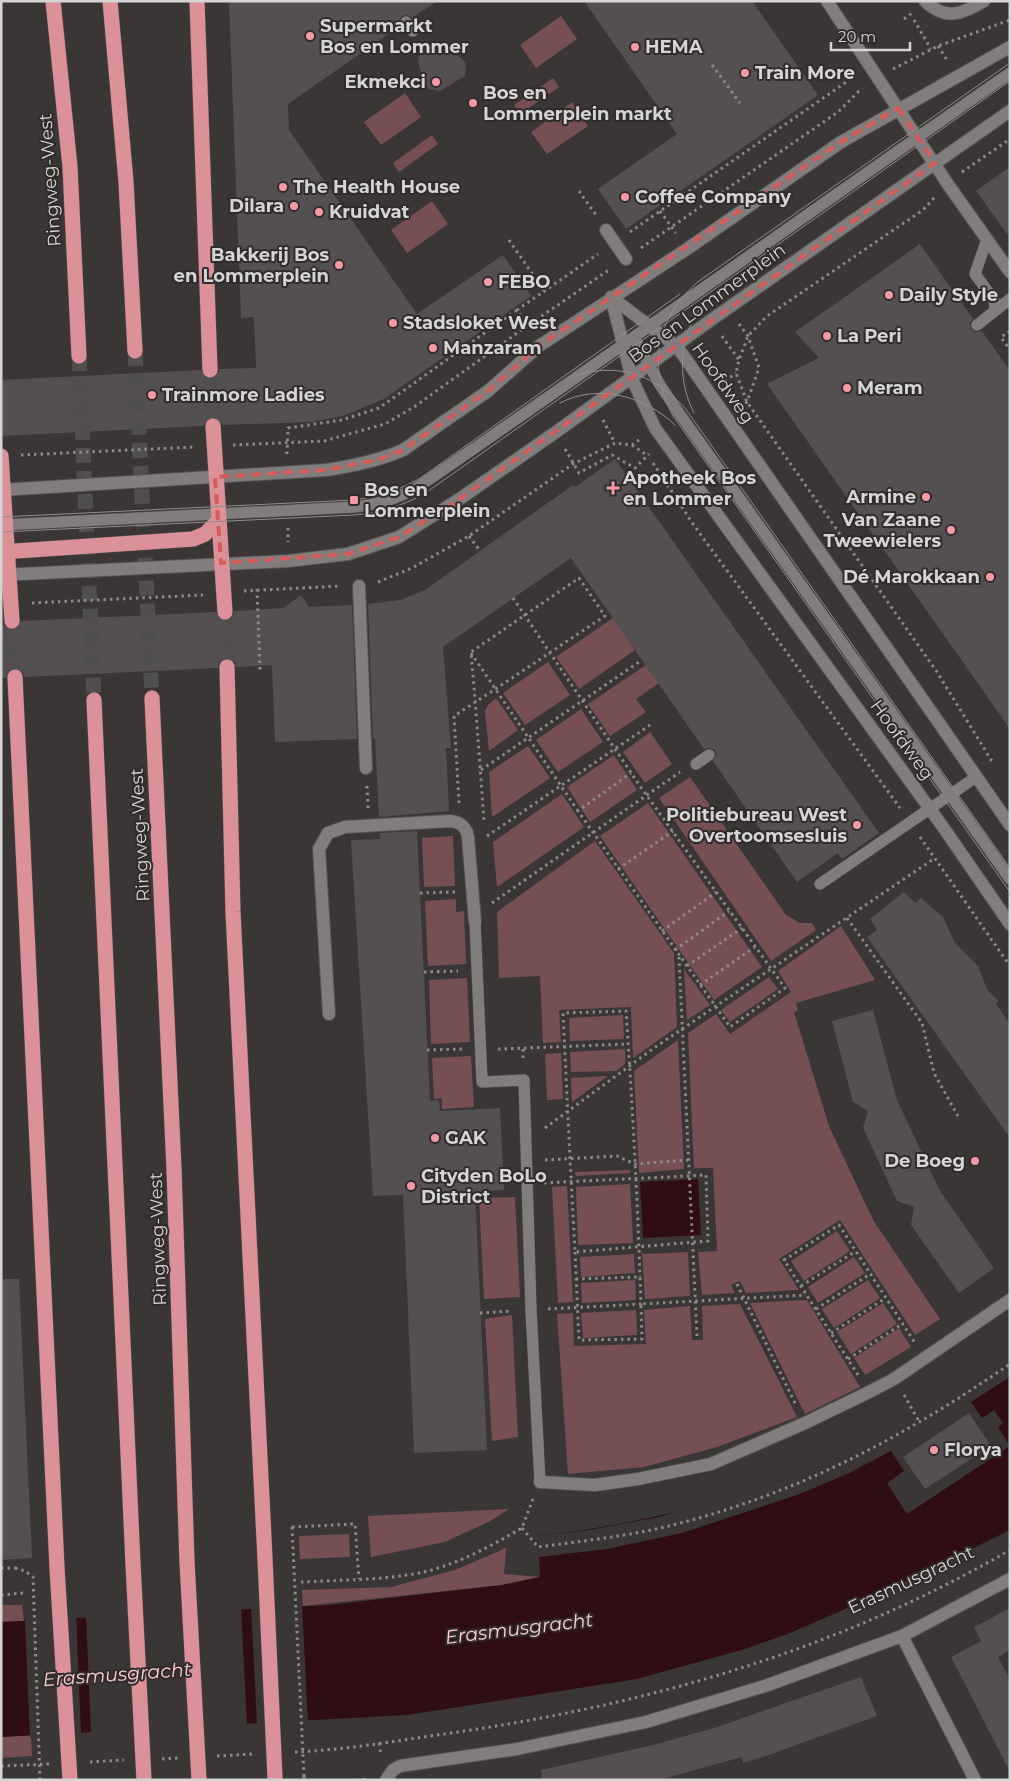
<svg xmlns="http://www.w3.org/2000/svg" width="1011" height="1781" font-family="Montserrat,sans-serif">
<style>
.green{fill:#764f53}
.water{fill:#2f0d13}
.pier{fill:#3a3636}
.building{fill:#544f50}
.lines{fill:none;stroke-linecap:round;stroke-linejoin:round}
.highway-tunnel{stroke:#514e4e;stroke-width:15;stroke-dasharray:15 8;stroke-linecap:butt}
.lane-casing{stroke:#575455;stroke-width:12}
.street-casing{stroke:#575455;stroke-width:14}
.secondary-casing{stroke:#575455;stroke-width:14}
.highway-casing{stroke:#575455;stroke-width:16}
.path{stroke:#8c8989;stroke-width:3;stroke-dasharray:2.5 4;stroke-linecap:butt}
.lane{stroke:#817d7d;stroke-width:11}
.street{stroke:#817d7d;stroke-width:12}
.secondary{stroke:#817d7d;stroke-width:12}
.highway{stroke:#dc9098;stroke-width:15}
.tram{stroke:#908d8d;stroke-width:1}
.highway-bridge-casing{stroke:#575455;stroke-width:16;stroke-linecap:butt}
.path-bridge{stroke:#8c8989;stroke-width:3;stroke-dasharray:2.5 4;stroke-linecap:butt}
.highway-bridge{stroke:#dc9098;stroke-width:15}
.marked{fill:none;stroke:#d65c5c;stroke-width:4;stroke-dasharray:10 6;stroke-linejoin:round}
.poi-dot{fill:#f49aa4;stroke:#302c2c;stroke-width:2}
.labels{text-anchor:middle;stroke-width:4;stroke-linejoin:round;paint-order:stroke}
.poi-label{font-size:18px;font-weight:bold;fill:#d6d4d4;stroke:#302c2c;text-anchor:start}
.street-label{font-size:18px;fill:#d6d4d4;stroke:#302c2c}
.water-label{font-size:19px;font-style:italic;fill:#fbced1;stroke:#302c2c}
</style>
<rect width="100%" height="100%" fill="#3a3636"/>
<!-- green -->
<path class="green" d="M561,16L577,39L536,68L520,45Z
M553,78L559,87L520,114L514,105Z
M405,93L421,117L381,145L364,122Z
M572,102L588,126L547,154L531,132Z
M432,135L438,144L399,172L393,163Z
M432,201L448,224L407,253L391,230Z
M613,618L635,650L579,689L556,657Z
M548,662L570,695L525,725L503,693Z
M646,665L659,683L636,699L646,712L610,736L588,704Z
M496,698L518,730L489,751L485,711L488,705Z
M581,709L603,742L558,772L536,740Z
M650,732L672,764L645,783L623,752Z
M528,746L550,778L492,817L489,772Z
M614,755L637,790L590,822L567,787Z
M690,777L786,915L800,923H812L816,930L771,961L659,798Z
M562,794L584,827L497,887L493,842Z
M648,803L762,967L714,1000L600,836Z
M453,836L455,886L424,887L422,838Z
M595,841L674,953L677,1027L633,1058L631,1007L559,1010L561,1042L543,1043L540,976L499,978L497,912Z
M456,899V912L464,911L466,964L428,966L425,901Z
M841,926L875,980L796,1003L798,1010L794,1012L829,1126L873,1220L940,1319L915,1335L840,1220L779,1259L799,1290L746,1293L740,1281L731,1285L735,1293L702,1295L698,1252L717,1251L713,1168H694L688,1033L716,1014L730,1034L791,992L778,971Z
M684,969L710,1005L687,1020Z
M769,977L778,989L730,1022L721,1010Z
M467,978L470,1042L431,1044L429,980Z
M623,1015L624,1039L570,1041L569,1018Z
M678,1040L684,1169L639,1173L634,1071Z
M625,1049V1064L616,1071L571,1072L570,1052Z
M561,1053L563,1099L547,1100L545,1054Z
M471,1056L474,1107L442,1109V1098L434,1099L432,1058Z
M608,1076L572,1102L571,1078Z
M630,1170V1173L576,1176L575,1172Z
M630,1184L633,1243L578,1245L576,1187Z
M567,1186L573,1302L558,1303L552,1187Z
M515,1197L520,1297L484,1299L479,1198Z
M837,1231L850,1251L804,1281L791,1261Z
M642,1252L644,1254L688,1252L690,1296L645,1299Z
M634,1254L635,1273L581,1277L580,1257Z
M854,1257L865,1273L818,1303L808,1287Z
M635,1280L636,1300L582,1303L581,1283Z
M868,1280L880,1298L834,1328L822,1309Z
M807,1300L860,1387L805,1414L750,1303Z
M883,1303L897,1324L851,1354L837,1332Z
M740,1304L797,1417L717,1447L644,1467L568,1474L557,1314L573,1313L574,1346L646,1344L644,1310L690,1306L692,1340H703L702,1306Z
M636,1310L637,1335L583,1338L581,1313Z
M512,1315L518,1437L492,1441L485,1319Z
M899,1328L911,1347L865,1375L854,1358Z
M509,1509L490,1521L445,1542L371,1557L368,1516Z
M349,1534L350,1557L300,1559L299,1536Z
M506,1548L504,1574L540,1577L502,1585L303,1606L302,1590L391,1587L455,1570Z
M1,1605H22L24,1621L1,1622Z
M31,1735L32,1756L1,1758V1737Z"/>
<!-- water -->
<path class="water" d="M698,1179L701,1235L643,1238L640,1182Z
M1010,1353V1530L880,1594L790,1633L745,1649L637,1679L407,1715L1,1737V1622L330,1605L502,1585L540,1577L538,1536C670,1521 800,1485 915,1417C948,1398 978,1375 1010,1353Z"/>
<!-- pier -->
<path class="pier" d="M1010,1351V1377L971,1402L982,1418L994,1410L1003,1423L998,1427L1010,1446L907,1514L887,1483L904,1471L891,1451L849,1473L800,1494L682,1533L607,1549L539,1557L538,1536L589,1530L659,1517L783,1480V1478L863,1442L915,1415Z
M302,1604L308,1723L257,1725L251,1606Z
M241,1607L247,1726L91,1733L86,1615Z
M76,1615L81,1734L30,1738L25,1619Z"/>
<!-- building -->
<path class="building" d="M229,1H437L412,18L408,15L402,16L399,20L400,26L288,104L289,130L417,314L503,255L531,296L384,399L343,416L310,422L222,425L220,420L213,417L207,419L204,426L1,436V380L201,370L205,378L211,379L218,375L219,369L256,368L254,317L241,318Z
M584,1H752L818,95L626,229L598,189L677,134Z
M421,45L461,57L466,64L465,76L440,91L428,89L424,82L418,62Z
M1010,167V238L976,191Z
M920,244L973,319L970,323L971,329L975,332L982,331L1010,371V729L767,384L819,358L795,332Z
M615,459L879,833L842,859L838,853L797,882L713,761L716,755L715,750L709,748L704,749L571,558L443,647L451,748H446L449,811L379,817L375,738H373L368,604L400,600L425,590L573,485L575,487Z
M301,595L309,607L352,605L357,739L275,742L272,665L236,667L235,662L227,658L219,662L218,668L24,677L23,672L15,668L10,669L6,678H1V622L7,629L12,630L18,628L21,621L216,612L220,620L226,621L233,617L234,611L283,608Z
M417,831L430,1101L439,1100L440,1111L500,1108L504,1190L475,1192L487,1450L414,1453L403,1195L373,1196L351,840L380,839V833Z
M904,892L915,903L921,898L943,917L955,943L978,966L987,989L998,1001L996,1004L1010,1024V1138L867,937L877,930L870,919Z
M873,1010L897,1100L940,1191L994,1268L959,1293L911,1225L914,1207L897,1201L863,1128L868,1111L853,1102L832,1021Z
M1,1279H19L32,1558L1,1560Z
M969,1413L991,1446L925,1489L903,1457Z
M1010,1608V1650L998,1657L1010,1680V1772L951,1657L981,1641L974,1627Z
M861,1677L877,1716L763,1757L743,1763L742,1757L659,1780H542L541,1770L653,1745L714,1728Z"/>
<g class="lines">
<!-- highway-tunnel -->
<path class="highway-tunnel" d="M135,351L152,698
M79,356L94,700
M210,370L213,426
M225,612L227,667
M12,621L15,677"/>
<defs>
<path id="lane" d="M406,22L413,31
M987,239L975,274L994,300L995,309
M977,325L1010,299
M634,338L660,385L679,413L1010,879
M1,525L355,507C379,504 397,499 418,487C617,351 812,210 1010,73
M696,764L709,755
M820,884L976,777
M475,922L482,1082L524,1080L531,1310L540,1482"/>
<path id="street" d="M827,1L947,183L1010,272
M925,1C945,21 963,14 984,1
M606,230L626,259
M359,586L366,768
M329,1014L319,849L328,833L345,827L450,821C460,822 466,826 468,837L475,922
M540,1482L595,1485L638,1479L711,1464L805,1423L869,1392L894,1379L1010,1300
M902,1636L975,1780
M386,1780L393,1770L400,1766L517,1749L646,1722L768,1685L902,1636L1010,1579"/>
<path id="secondary" d="M611,297L632,379L655,428L943,827L1010,924
M611,297L676,346L683,355L1010,825
M1,490L326,470C353,466 378,461 403,450L488,391L539,346L687,249L841,142L1010,47
M1,575L288,561L348,554L399,537L461,498L556,432L711,320L1010,111"/>
<path id="highway" d="M53,1L70,167L79,356
M110,1L126,182L135,351
M197,1L210,370
M213,426L225,612
M1,456L12,621
M1,552L193,539L205,534L218,521
M227,667L233,912L265,1559
M15,677L57,1568
M152,698L174,1169L187,1562
M94,700L133,1564"/>
</defs>
<!-- lane casing -->
<use href="#lane" class="lane-casing"/>
<!-- street casing -->
<use href="#street" class="street-casing"/>
<!-- secondary casing -->
<use href="#secondary" class="secondary-casing"/>
<!-- highway casing -->
<use href="#highway" class="highway-casing"/>
<!-- path -->
<path class="path" d="M904,19L912,13
M914,20L931,49
M938,46L947,60
M712,65L740,103
M893,69L938,46L1010,20
M962,172L1010,139
M579,191L596,215
M934,198L923,210L767,316L748,336L739,360L736,373L747,402L937,672L993,763
M660,211L676,233
M630,232L855,76
M509,240L544,291
M641,248L838,112L862,88
M739,324L748,336L759,368L747,402L741,406
M527,327L517,310L598,254
M1010,331L1001,337L1010,350
M722,336L739,360
M725,381L736,373
M603,420L615,443
M233,445L324,441L385,424L414,407L527,326L609,270
M632,445L648,456
M565,449L579,473L612,455L635,468L649,454
M287,454L288,428L342,420L379,408L517,310
M21,455L195,447
M653,463L693,524L900,808
M288,528V542
M469,536L480,551
M378,582L412,568L469,536L573,464L615,443L632,445L639,440
M257,589L260,671
M244,591L340,586
M513,598L640,786L785,988L730,1027L578,811L631,773
M32,603L203,595
M471,653L578,811
M481,770L639,662
M367,786L368,808
M459,803L454,716C505,683 555,649 605,616L579,578L471,652C476,709 480,765 484,822
M487,836L650,725
M920,837L1010,966
M618,869L673,831
M420,893L455,892
M492,903L680,772
M847,918L922,1023L934,1073L958,1116
M662,931L716,892
M675,950L729,911
M679,957L697,1336
M687,966L742,928
M424,972L458,971
M700,985L755,947
M498,1049L628,1044
M523,1049V1061
M427,1050L462,1049
M545,1128L654,1048L935,858
M545,1160L617,1156L635,1164L688,1160
M544,1183C598,1180 652,1178 706,1175L708,1241L575,1252L570,1159L563,1013L626,1011C632,1099 637,1188 640,1277
M575,1252L579,1340L642,1339L641,1304L806,1295
M737,1284L796,1405
M801,1286L856,1251
M548,1309L641,1304L640,1277L576,1279
M816,1309L870,1274
M480,1313L512,1311
M831,1333L886,1298
M848,1359L902,1324
M858,1375L784,1260L839,1225L915,1343
M904,1395L920,1423
M292,1527L355,1524L359,1579
M522,1528L538,1547C583,1541 629,1536 673,1525C799,1493 904,1437 1010,1364
M1,1568H15
M301,1582C339,1580 387,1580 424,1572C460,1563 491,1546 522,1528L533,1499
M1,1595L23,1593
M379,1743L381,1755
M295,1752C342,1750 390,1742 437,1735C640,1707 832,1653 1010,1550
M217,1756L253,1754
M162,1759L179,1758
M90,1762L124,1760
M1,1766L49,1764
M304,1776V1780
M356,1780L367,1779"/>
<!-- lane -->
<use href="#lane" class="lane"/>
<!-- street -->
<use href="#street" class="street"/>
<!-- secondary -->
<use href="#secondary" class="secondary"/>
<!-- highway -->
<use href="#highway" class="highway"/>
<!-- tram -->
<path class="tram" d="M1010,63L699,281C655,319 647,365 673,416L1010,892
M569,377C617,362 651,372 685,408L1010,868
M560,403C598,383 645,396 675,425
M694,413C675,376 679,329 708,299
M1,517L354,500L388,494L419,479L680,294
M1,532L354,515C382,512 399,507 424,494L1010,81"/>
<defs>
<path id="highway-bridge" d="M265,1559L275,1778
M187,1562L199,1780
M133,1564L144,1780
M57,1568L70,1780"/>
</defs>
<!-- highway-bridge casing -->
<use href="#highway-bridge" class="highway-bridge-casing"/>
<!-- path-bridge -->
<path class="path-bridge" d="M292,1527L304,1776
M15,1568L25,1571L33,1577L40,1780"/>
<!-- highway-bridge -->
<use href="#highway-bridge" class="highway-bridge"/>
</g>
<!-- marked area -->
<path class="marked" d="M898,108L935,163L461,498L399,537L348,554L221,563L215,477L326,470L377,460L403,450L488,391L539,346L841,142Z"/>
<!-- markers -->
<g class="poi-dot">
<circle cx="310" cy="36" r="5"/>
<circle cx="635" cy="47" r="5"/>
<circle cx="745" cy="73" r="5"/>
<circle cx="436" cy="82" r="5"/>
<circle cx="473" cy="103" r="5"/>
<circle cx="283" cy="187" r="5"/>
<circle cx="625" cy="197" r="5"/>
<circle cx="294" cy="206" r="5"/>
<circle cx="319" cy="212" r="5"/>
<circle cx="339" cy="265" r="5"/>
<circle cx="488" cy="282" r="5"/>
<circle cx="889" cy="295" r="5"/>
<circle cx="393" cy="323" r="5"/>
<circle cx="827" cy="336" r="5"/>
<circle cx="433" cy="348" r="5"/>
<circle cx="847" cy="388" r="5"/>
<circle cx="152" cy="395" r="5"/>
<path d="M610.5 480.5h5v5h5v5h-5v5h-5v-5h-5v-5h5z"/>
<circle cx="926" cy="497" r="5"/>
<rect x="349" y="495" width="10" height="10" rx="2.5"/>
<circle cx="951" cy="530" r="5"/>
<circle cx="990" cy="577" r="5"/>
<circle cx="857" cy="825" r="5"/>
<circle cx="435" cy="1138" r="5"/>
<circle cx="975" cy="1161" r="5"/>
<circle cx="411" cy="1186" r="5"/>
<circle cx="934" cy="1450" r="5"/>
</g>
<g class="labels">
<!-- poi labels -->
<g class="poi-label">
<text x="320" y="32">Supermarkt<tspan x="320" dy="21">Bos en Lommer</tspan></text>
<text x="645" y="53">HEMA</text>
<text x="755" y="79">Train More</text>
<text x="426" y="88" text-anchor="end">Ekmekci</text>
<text x="483" y="99">Bos en<tspan x="483" dy="21">Lommerplein markt</tspan></text>
<text x="293" y="193">The Health House</text>
<text x="635" y="203">Coffee Company</text>
<text x="284" y="212" text-anchor="end">Dilara</text>
<text x="329" y="218">Kruidvat</text>
<text x="329" y="261" text-anchor="end">Bakkerij Bos<tspan x="329" dy="21">en Lommerplein</tspan></text>
<text x="498" y="288">FEBO</text>
<text x="899" y="301">Daily Style</text>
<text x="403" y="329">Stadsloket West</text>
<text x="837" y="342">La Peri</text>
<text x="443" y="354">Manzaram</text>
<text x="857" y="394">Meram</text>
<text x="162" y="401">Trainmore Ladies</text>
<text x="623" y="484">Apotheek Bos<tspan x="623" dy="21">en Lommer</tspan></text>
<text x="364" y="496">Bos en<tspan x="364" dy="21">Lommerplein</tspan></text>
<text x="916" y="503" text-anchor="end">Armine</text>
<text x="941" y="526" text-anchor="end">Van Zaane<tspan x="941" dy="21">Tweewielers</tspan></text>
<text x="980" y="583" text-anchor="end">Dé Marokkaan</text>
<text x="847" y="821" text-anchor="end">Politiebureau West<tspan x="847" dy="21">Overtoomsesluis</tspan></text>
<text x="445" y="1144">GAK</text>
<text x="965" y="1167" text-anchor="end">De Boeg</text>
<text x="421" y="1182">Cityden BoLo<tspan x="421" dy="21">District</tspan></text>
<text x="944" y="1456">Florya</text>
</g>
<!-- street labels -->
<g class="street-label">
<text transform="translate(50 180) rotate(-94)" y="6">Ringweg-West</text>
<text transform="translate(707 303) rotate(-36)" y="6">Bos en Lommerplein</text>
<text transform="translate(723 383) rotate(55)" y="6">Hoofdweg</text>
<text transform="translate(902 740) rotate(54)" y="6">Hoofdweg</text>
<text transform="translate(140 835) rotate(-93)" y="6">Ringweg-West</text>
<text transform="translate(158 1239) rotate(-92)" y="6">Ringweg-West</text>
<text transform="translate(911 1580) rotate(-25)" y="6">Erasmusgracht</text>
</g>
<!-- water labels -->
<g class="water-label">
<text transform="translate(519 1628) rotate(-7)" y="7">Erasmusgracht</text>
<text transform="translate(117 1674) rotate(-4)" y="7">Erasmusgracht</text>
</g>
</g>
<!-- border -->
<rect width="1011" height="1781" fill="none" stroke="#d6d4d4" stroke-width="5"/>
<!-- scale -->
<path d="M831 42v8h79v-8" fill="none" stroke="#d6d4d4" stroke-width="2.5"/>
<text x="838" y="42" font-size="15" fill="#d6d4d4" stroke="#302c2c" stroke-width="4" paint-order="stroke">20 m</text>
</svg>
